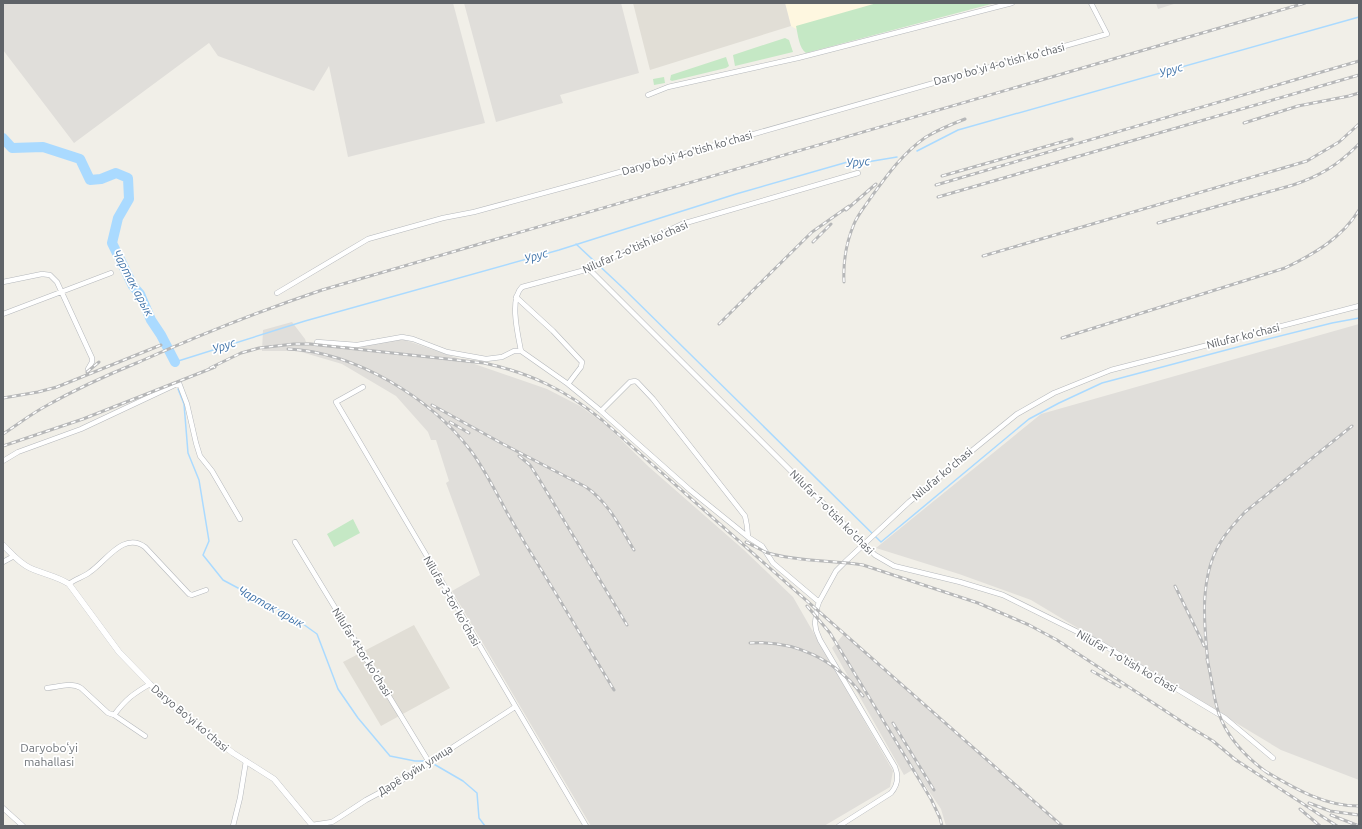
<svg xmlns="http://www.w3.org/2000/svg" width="1362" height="829" font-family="Ubuntu,sans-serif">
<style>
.commercial{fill:#fef7e0}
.industrial{fill:#e0deda}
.education{fill:#e1ded6}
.green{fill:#c5e8c5}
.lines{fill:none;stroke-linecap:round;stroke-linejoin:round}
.stream{stroke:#aadaff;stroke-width:1.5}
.river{stroke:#aadaff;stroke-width:10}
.minor-casing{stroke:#b5b8bc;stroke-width:5.5}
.tertiary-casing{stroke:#b5b8bc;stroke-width:6}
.minor{stroke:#fff;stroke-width:4.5}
.tertiary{stroke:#fff;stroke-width:5.5}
.rail-casing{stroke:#b6b7b8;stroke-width:3}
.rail{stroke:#fff;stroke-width:1.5;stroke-dasharray:4.5;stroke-linecap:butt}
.labels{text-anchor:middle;stroke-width:3.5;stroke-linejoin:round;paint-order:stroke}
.street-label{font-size:11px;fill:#5f6368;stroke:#fff}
.water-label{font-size:12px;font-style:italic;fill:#4174aa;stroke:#fff}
.neighbourhood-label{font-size:12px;fill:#70757a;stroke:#fff}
</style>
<rect width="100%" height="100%" fill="#f1efe8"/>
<!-- commercial -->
<path class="commercial" d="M785,3H886L796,29L791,26Z"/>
<!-- industrial -->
<path class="industrial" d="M3,3H453L485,123L348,157L329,66L314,91L218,56L209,43L74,143L3,50Z
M464,3H621L639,73L560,95L563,103L496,122Z
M1156,3H1177L1158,9Z
M292,322L305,339L306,342L359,347L393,340H405L547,389L580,406L606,425L649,467L744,550L793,597L893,771L890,787L824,826H591L452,591L480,575L446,483L449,481L436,440H431L428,432L396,396L342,364L298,351H262L263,330Z
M1359,324V780L1281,750L1031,600L959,574L876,548L1041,414Z
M844,634L846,636L1065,826H946L941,809L914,769L904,775L832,648Z"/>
<!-- education -->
<path class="education" d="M633,3H785L791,26L650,70Z
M414,625L450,688L381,726L343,662Z"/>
<!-- green -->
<path class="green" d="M877,3H995L806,53C799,48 798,35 796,26Z
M785,38L789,40L793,52L735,66L733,55Z
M726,57L729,66L726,68L672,81L670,80L671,75Z
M664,77L665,83L654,85L653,79Z
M353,519L360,533L334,547L327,534Z"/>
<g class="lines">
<!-- stream -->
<path class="stream" d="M917,151L958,130L1359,17
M576,244L623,288L881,542L1029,419L1059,403L1102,383L1260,341L1332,323L1359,318
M176,365L175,362L305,321L559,250L736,194L851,161L867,162L897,157
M178,389L184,404L188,453L199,480L209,541L203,555L223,580L296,619L317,634L338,689L358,718L390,756L415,761H427
M432,763L463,781L477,793L479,818L485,826"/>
<!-- river -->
<path class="river" d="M3,138L12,148L43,147L80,159L90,180L101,179L116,173L128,178L129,199L118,218L112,243L133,286L140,294L151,320L161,335L175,362"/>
<defs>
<path id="minor" d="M648,95L668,87L798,58L1012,3
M589,269L875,555L894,566L960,582L1003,595L1100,643L1225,718L1273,758
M3,282L42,274L50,275L57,282L92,358V362L88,369
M277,293L368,239L443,218L474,212L588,181L1107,34L1091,3
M516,297L553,331L582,362L581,367L568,384
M3,314L111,273
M317,342L357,345L402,337L413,339L447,352L486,359L502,357L514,351H521L568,384L601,411L690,490L748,537L762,546L773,563L819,602
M521,351C518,335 509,299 522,287L589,269L682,224L858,173
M363,387L336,402L586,826
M601,411L630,382L635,381L637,382L653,399L745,516L747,526L748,537
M3,461L18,452L81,429L179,383L187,404L196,443L200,456L212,471L240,519
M295,542L429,762
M3,562L14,556
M69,584C75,579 84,577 90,572C106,561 124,531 145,547L189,594L192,595L206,590
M47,688C58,687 71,682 81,688L108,713L114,715L145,736
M114,715C126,699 133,694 150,684
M3,808L23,826
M312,825L332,822L340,817L366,800L396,784L515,707
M233,826L240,798L246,761
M839,826L891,793C898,785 899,777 895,767L820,640L816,630L815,623L817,608L819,602L836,571L845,562L909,502L1017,414L1054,393L1111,370L1359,306"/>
<path id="tertiary" d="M3,545C11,553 19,563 30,568C43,574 57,576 69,584L119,652L150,684L180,712L233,753L274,779L313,826"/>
</defs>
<!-- minor casing -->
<use href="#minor" class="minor-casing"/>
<!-- tertiary casing -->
<use href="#tertiary" class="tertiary-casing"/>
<!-- minor -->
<use href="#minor" class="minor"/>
<!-- tertiary -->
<use href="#tertiary" class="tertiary"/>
<defs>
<path id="rail" d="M1244,123L1298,106L1349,96L1359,93
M942,176L1072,139
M936,185L1359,61
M938,197L1359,75
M846,210L876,184
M1158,223L1293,185C1320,176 1338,165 1359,144
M813,242L831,224
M983,256L1307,161L1339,142L1359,124
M844,282C843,262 846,243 854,224C858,214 866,205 872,196C888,174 903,153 926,137C938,130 952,124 965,119
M719,324L812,232L849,206
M1062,338L1285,268C1314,254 1342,238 1359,210
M288,349C355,352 431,398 471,451C483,467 492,485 502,503C509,517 518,531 526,545C556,593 585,642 614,690
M210,368L241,353L259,348L294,344H310L484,363C530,373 566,390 602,420L1062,826
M87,372L99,362
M3,398L38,392L57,387L161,345
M432,405L503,444L586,487C609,503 620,527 634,550
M450,422L469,433
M3,434C17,425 31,414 46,406C76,389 107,375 139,362C199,335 260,311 322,290L1305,3
M3,446L83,419L215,367
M519,456L530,465L539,479L627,625
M746,542C753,545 760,550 768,553C799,562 832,560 863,565L978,603L1029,625L1057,640L1190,727L1213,741L1237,761
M1175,586L1201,639L1204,646
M807,606L830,633L931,799L940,818L942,826
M750,643C796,640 836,660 863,696
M1207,659C1212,678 1213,697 1219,714C1228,739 1248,759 1269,774
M1208,663C1204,625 1199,578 1220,543C1227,531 1236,522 1245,512L1352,426
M1092,671L1120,687
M893,723L934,790
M1233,758L1337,826
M1265,771C1294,788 1324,806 1359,806
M1309,803L1330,811L1359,815
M1300,809L1320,826
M1331,815L1359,826"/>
</defs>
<!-- rail casing -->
<use href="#rail" class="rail-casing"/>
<!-- rail -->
<use href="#rail" class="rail"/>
</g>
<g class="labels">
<!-- street labels -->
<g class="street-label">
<text transform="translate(999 64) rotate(-15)" y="4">Daryo bo'yi 4-o'tish ko'chasi</text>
<text transform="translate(687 153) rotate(-16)" y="4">Daryo bo'yi 4-o'tish ko'chasi</text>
<text transform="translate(635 247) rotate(-24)" y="4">Nilufar 2-o'tish ko'chasi</text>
<text transform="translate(1243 336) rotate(-14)" y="4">Nilufar ko'chasi</text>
<text transform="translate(942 474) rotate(-40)" y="4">Nilufar ko'chasi</text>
<text transform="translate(832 512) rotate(45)" y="4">Nilufar 1-o'tish ko'chasi</text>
<text transform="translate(452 601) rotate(60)" y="4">Nilufar 3-tor ko'chasi</text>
<text transform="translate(362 652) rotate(58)" y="4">Nilufar 4-tor ko'chasi</text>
<text transform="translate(1127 661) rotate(30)" y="4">Nilufar 1-o'tish ko'chasi</text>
<text transform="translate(190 718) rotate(40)" y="4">Daryo Boʻyi koʻchasi</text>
<text transform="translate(415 770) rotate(-32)" y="4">Дарё буйи улица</text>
</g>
<!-- water labels -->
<g class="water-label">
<text transform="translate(1171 70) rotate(-16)" y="4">Урус</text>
<text transform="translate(858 162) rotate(-5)" y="4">Урус</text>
<text transform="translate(536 256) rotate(-16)" y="4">Урус</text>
<text transform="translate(133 283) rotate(62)" y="4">Чартак арык</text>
<text transform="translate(224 346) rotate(-18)" y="4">Урус</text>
<text transform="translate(271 607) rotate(29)" y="4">Чартак арык</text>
</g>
<!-- neighbourhood labels -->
<g class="neighbourhood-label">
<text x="49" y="752">Daryoboʻyi<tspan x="49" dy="14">mahallasi</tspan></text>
</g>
</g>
<!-- border -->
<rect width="1362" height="829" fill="none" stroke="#5f6368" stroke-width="8"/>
</svg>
